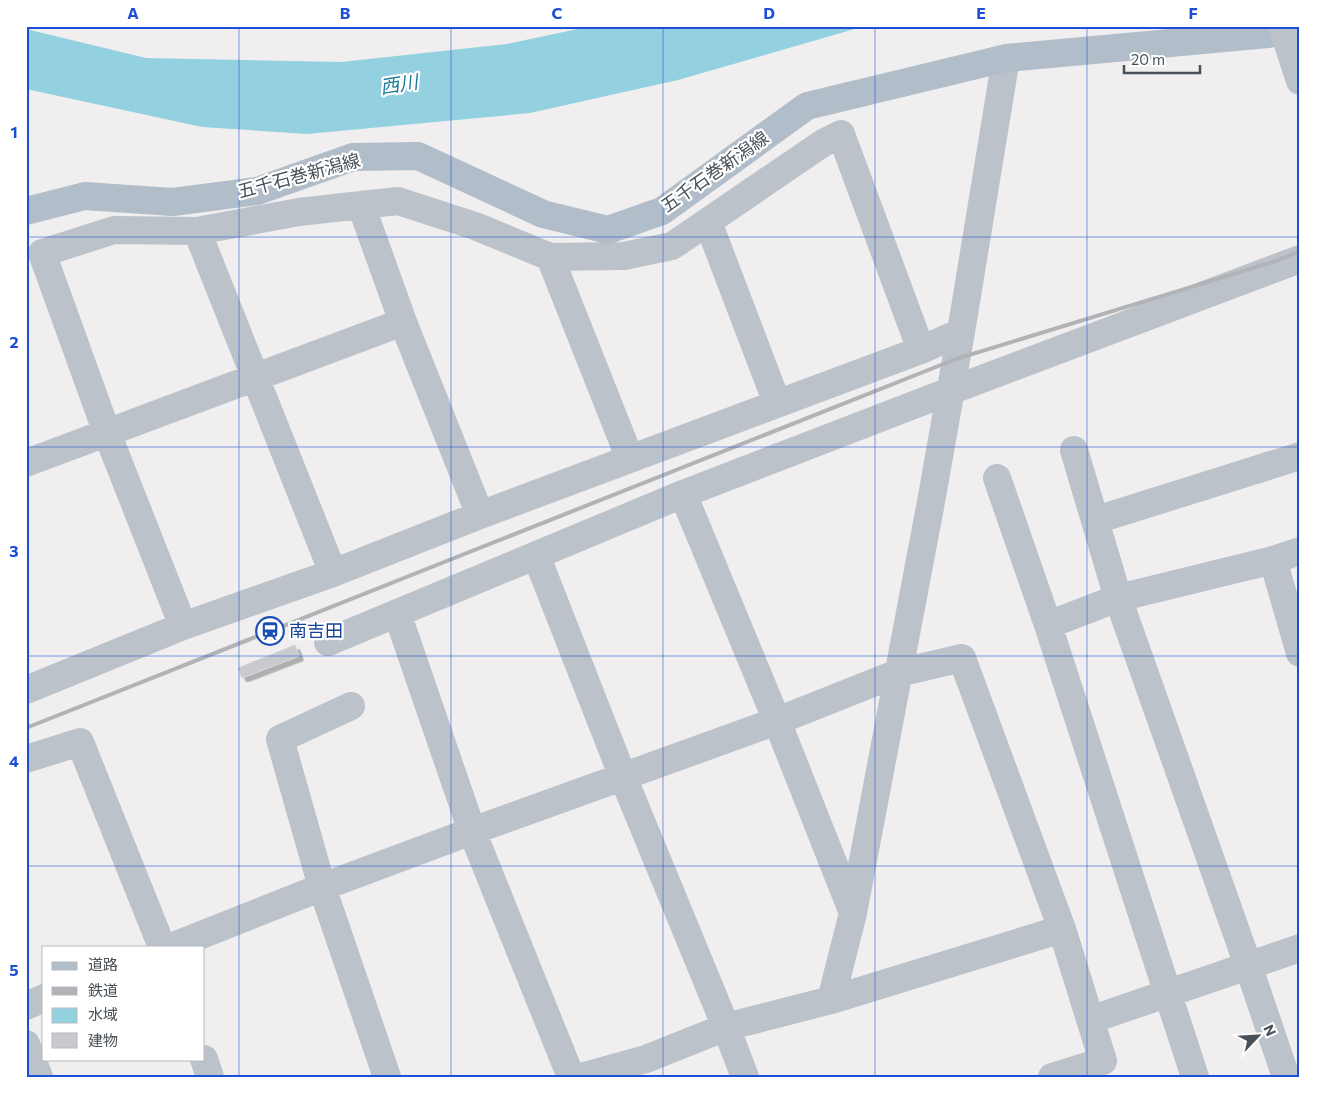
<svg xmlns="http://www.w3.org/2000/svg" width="1326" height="1103" font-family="Commissioner,'Noto Sans JP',sans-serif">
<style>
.water{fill:#94d1e0}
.building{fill:#c9cad0;stroke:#d3d4d9;filter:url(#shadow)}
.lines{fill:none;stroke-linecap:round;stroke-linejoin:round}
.minor{stroke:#bbc2c9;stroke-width:28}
.major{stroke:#b1bdc9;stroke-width:28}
.rail{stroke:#b1b3b7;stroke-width:4}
.minor-bridge{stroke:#bbc2c9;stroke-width:28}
.grid{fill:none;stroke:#1d4ed8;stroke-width:1;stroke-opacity:0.55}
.labels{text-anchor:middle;stroke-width:4.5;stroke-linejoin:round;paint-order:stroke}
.street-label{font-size:18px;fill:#485159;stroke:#fff}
.transit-label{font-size:18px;fill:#164399;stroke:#fff;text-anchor:start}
.water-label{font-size:19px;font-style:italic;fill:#1e7d96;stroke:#fff}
.neatline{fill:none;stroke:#1d4ed8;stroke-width:2}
.grid-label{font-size:16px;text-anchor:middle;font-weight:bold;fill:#1d4ed8}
</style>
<defs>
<filter id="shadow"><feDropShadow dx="4.5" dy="4.5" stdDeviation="0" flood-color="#0004"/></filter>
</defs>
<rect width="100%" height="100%" fill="#f0eeee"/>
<!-- water -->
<path class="water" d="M592,26H865L678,80L530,113L307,134L202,127L26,89V29L146,58L341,62L507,44Z"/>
<!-- building -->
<path class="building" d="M295,645L299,656L242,678L238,668Z"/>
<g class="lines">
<!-- minor -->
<path class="minor" d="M361,205L398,201L475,226L550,257L630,459
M708,222L777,403
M197,231L299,212L361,205L403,322L480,515
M550,257L624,256L672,246L823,143L841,134L921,350
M1074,450L1118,598L1248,965L1286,1077
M26,463L403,322
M997,478L1048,625
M683,494L777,721L853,913
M1096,520L1300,456
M536,555L623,777L726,1027L745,1077
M1273,560L1300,653
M397,613L472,831L571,1077
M183,626L107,433L42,253L114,230L197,231L333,573
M328,642L683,494L950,391L1300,259
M26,690L183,626L333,573L480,515L921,350L961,332
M351,706L280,739L322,887L387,1077
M26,759L80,742L162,947
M171,947L322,887L472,831L777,721L898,673L962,658L1062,929
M831,1000L1062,929L1103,1061L1052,1077
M26,1006L44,998
M1090,1020L1300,948
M26,1044L39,1077
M204,1059L210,1077
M581,1077L646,1059L726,1027L831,1000L853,913L931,502L961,332L1006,58
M1195,1077L1048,625L1118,598L1273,560L1300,551"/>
<!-- major -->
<path class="major" d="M26,211L85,196L173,202L257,191L353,157L418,156L543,214L608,230L662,211L807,106L1006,58L1268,34L1294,26"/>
<!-- rail -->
<path class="rail" d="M26,728L956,359L1276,261L1300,251"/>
<!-- minor-bridge -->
<path class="minor-bridge" d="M1282,26L1300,81"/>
</g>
<!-- grid -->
<path class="grid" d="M239,26V1077M451,26V1077M663,26V1077M875,26V1077M1087,26V1077M26,237H1300M26,447H1300M26,656H1300M26,866H1300"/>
<!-- icons -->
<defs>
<symbol id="station-ring" viewBox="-11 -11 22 22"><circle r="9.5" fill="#fff" stroke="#1a4fb4" stroke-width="1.5"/><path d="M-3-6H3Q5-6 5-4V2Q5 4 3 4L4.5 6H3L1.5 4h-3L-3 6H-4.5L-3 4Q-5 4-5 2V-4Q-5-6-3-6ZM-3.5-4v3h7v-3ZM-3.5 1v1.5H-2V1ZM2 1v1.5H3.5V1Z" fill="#1a4fb4"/></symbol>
</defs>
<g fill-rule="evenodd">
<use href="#station-ring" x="254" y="615" width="32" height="32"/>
</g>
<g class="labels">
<!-- street labels -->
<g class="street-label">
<text transform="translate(715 172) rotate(-35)" y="6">五千石巻新潟線</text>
<text transform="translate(299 176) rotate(-15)" y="6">五千石巻新潟線</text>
</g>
<!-- transit labels -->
<g class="transit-label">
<text x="289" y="637">南吉田</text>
</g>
<!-- water labels -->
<g class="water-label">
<text transform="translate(399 84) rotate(-9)" y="7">西川</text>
</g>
</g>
<!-- border -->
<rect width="1326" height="1103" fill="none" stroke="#ffffff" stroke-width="55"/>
<!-- legend -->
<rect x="42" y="946" width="162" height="115" fill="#ffffff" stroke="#b6b9bd"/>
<rect x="52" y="962" width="25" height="8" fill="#b1bdc9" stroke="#b6b9bd"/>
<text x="88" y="970" font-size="15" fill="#485159">道路</text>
<rect x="52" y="987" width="25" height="8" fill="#b1b3b7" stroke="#b6b9bd"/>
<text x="88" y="996" font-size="15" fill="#485159">鉄道</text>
<rect x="52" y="1008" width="25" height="15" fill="#94d1e0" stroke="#b6b9bd"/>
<text x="88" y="1020" font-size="15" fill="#485159">水域</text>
<rect x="52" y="1033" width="25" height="15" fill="#c9cad0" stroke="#b6b9bd"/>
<text x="88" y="1046" font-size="15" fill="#485159">建物</text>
<!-- north arrow -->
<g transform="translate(1258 1036) rotate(65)" stroke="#ffffff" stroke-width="4" paint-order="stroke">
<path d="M0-4L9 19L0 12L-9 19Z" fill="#485159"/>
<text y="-8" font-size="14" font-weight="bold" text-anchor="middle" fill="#485159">N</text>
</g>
<!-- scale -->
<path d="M1124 65v8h76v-8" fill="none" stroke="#485159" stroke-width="2.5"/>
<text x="1131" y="65" font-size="15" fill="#485159" stroke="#ffffff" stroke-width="4" paint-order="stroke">20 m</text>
<rect x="28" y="28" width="1270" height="1048" class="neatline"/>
<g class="grid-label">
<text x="133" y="19">A</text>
<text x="345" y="19">B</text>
<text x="557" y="19">C</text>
<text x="769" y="19">D</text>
<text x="981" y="19">E</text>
<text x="1193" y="19">F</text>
<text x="14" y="138">1</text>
<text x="14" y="348">2</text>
<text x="14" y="557">3</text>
<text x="14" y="767">4</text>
<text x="14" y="976">5</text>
</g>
</svg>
